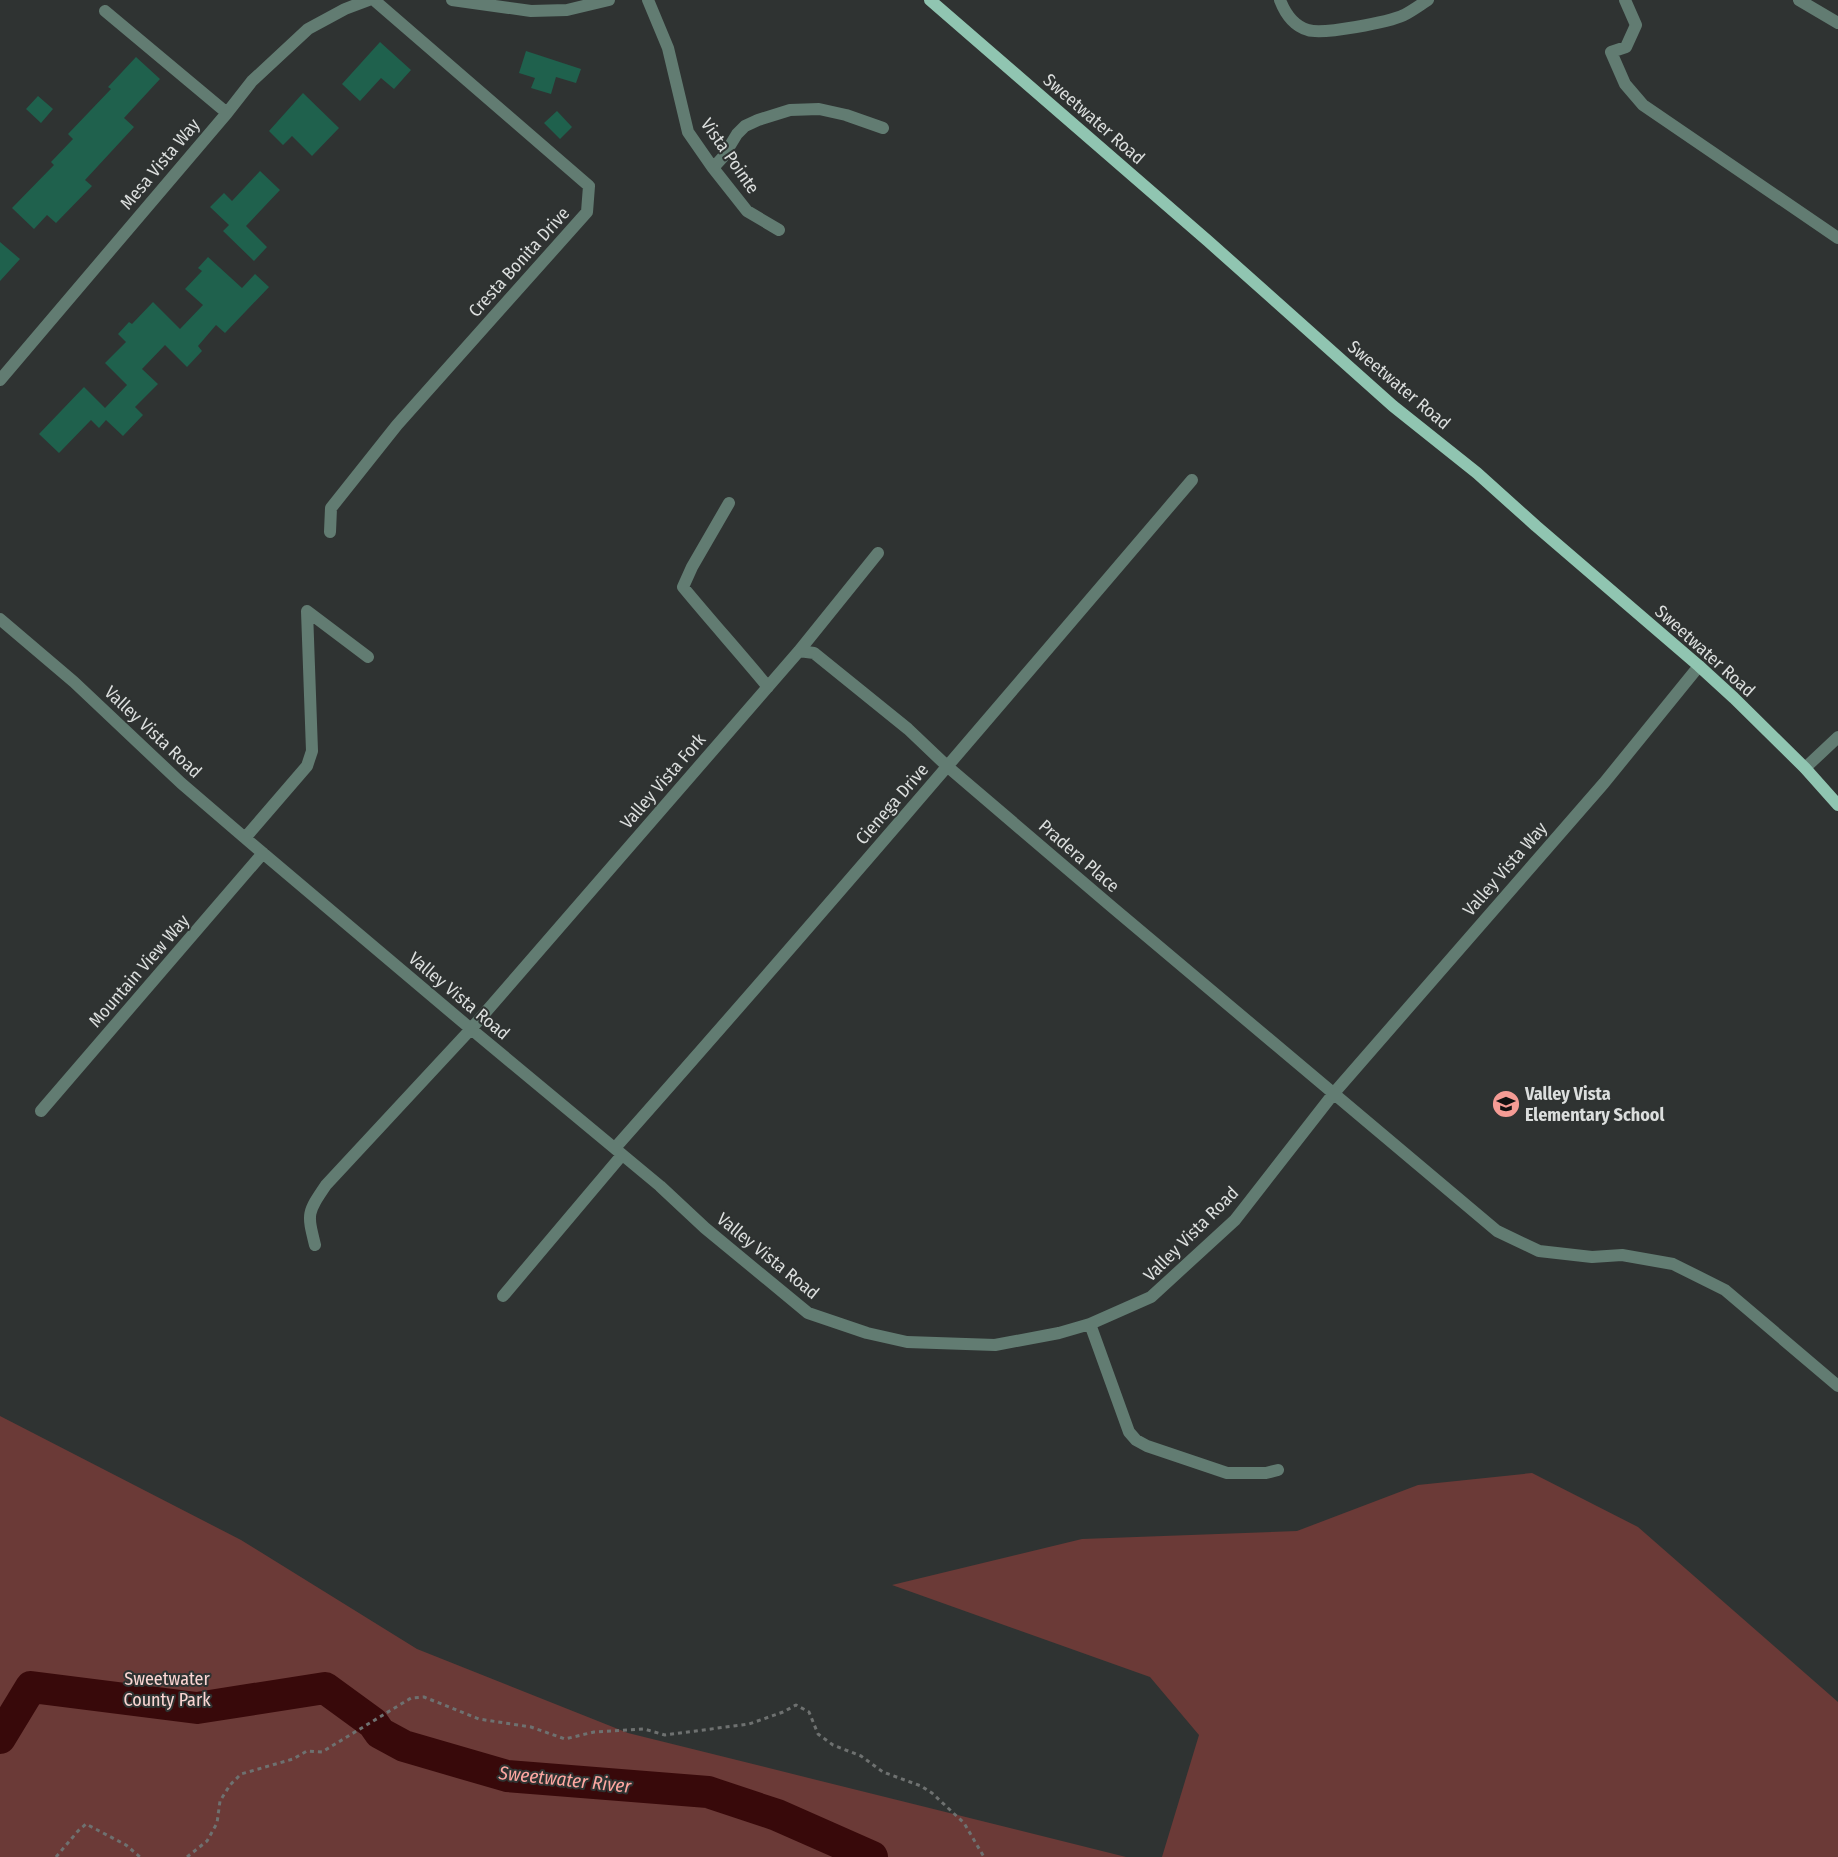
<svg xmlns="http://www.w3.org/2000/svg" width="1838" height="1857" font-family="'Fira Sans Condensed',sans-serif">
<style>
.green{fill:#6b3a37}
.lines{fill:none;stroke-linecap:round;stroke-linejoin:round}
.river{stroke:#38090a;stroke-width:32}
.building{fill:#1f614d}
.path{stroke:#6e7170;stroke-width:3;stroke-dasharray:4 4;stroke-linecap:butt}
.minor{stroke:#627c72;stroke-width:12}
.major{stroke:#90c5b1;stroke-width:12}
.labels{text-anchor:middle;stroke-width:4;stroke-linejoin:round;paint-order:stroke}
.street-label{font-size:18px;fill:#dbdedd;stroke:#2f3332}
.poi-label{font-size:18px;font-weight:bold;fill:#dbdedd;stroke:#2f3332;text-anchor:start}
.park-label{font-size:18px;fill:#fbd6d3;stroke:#2f3332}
.water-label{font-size:19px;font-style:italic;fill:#fea7a1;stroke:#2f3332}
</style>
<rect width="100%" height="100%" fill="#2f3332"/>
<!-- green -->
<path class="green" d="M0,1416L241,1540L417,1649L628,1733L1126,1857H0Z
M1532,1473L1638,1527L1838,1702V1857H1162L1199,1735L1150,1677L892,1585L1082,1539L1297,1531L1418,1485Z"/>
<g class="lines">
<!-- river -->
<path class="river" d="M0,1738L31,1687L197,1708L325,1688L373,1723L380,1733L404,1746L507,1776L708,1792L777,1815L872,1857"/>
</g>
<!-- building -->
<path class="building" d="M380,42L411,70L394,89L381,78L360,101L342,84Z
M526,51L581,69L576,83L556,77L551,94L531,88L535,78L519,73Z
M136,57L160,79L124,118L134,127L85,180L92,186L56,223L47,215L34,229L12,208L54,165L51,162L73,139L68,134L111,89L108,87Z
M303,93L339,128L312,156L292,136L283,145L269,131Z
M38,96L53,109L41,123L26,109Z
M557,111L572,127L560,139L544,123Z
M260,171L280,190L246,226L267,247L254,261L223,231L229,225L210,207L224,193L232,201Z
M0,242L20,259L0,281Z
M208,257L242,288L255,274L269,287L225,333L216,325L198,346L202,351L187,367L165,345L142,369L158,384L135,407L143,415L123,436L106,420L99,428L91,420L59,453L39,434L84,387L105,408L127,385L105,363L126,342L118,334L129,322L132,324L153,302L180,329L203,305L185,289L202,271L198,268Z"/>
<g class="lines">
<!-- path -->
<path class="path" d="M56,1857L78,1831L86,1824L126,1845L140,1857
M187,1857L207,1841L217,1823L220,1801L230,1785L241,1774L293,1759L307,1751L322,1752L411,1698L424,1697L479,1719L531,1727L565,1739L594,1732L644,1729L665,1735L749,1724L783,1712L796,1705L809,1712L818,1734L833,1745L861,1756L883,1772L921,1786L932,1793L964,1823L984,1857"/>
<!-- minor -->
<path class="minor" d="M452,0L531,11L567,10L609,0
M648,0L668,48L688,132L713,168L747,211L779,230
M1280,0C1285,13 1294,26 1308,30C1323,35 1389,22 1404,15C1412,11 1420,5 1428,0
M1625,0L1636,25L1626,47L1611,52L1625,84L1643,105L1838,238
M1799,0L1838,23
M105,11L227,113
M713,168L723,157L737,134L745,126L758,120L790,110L819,109L846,115L883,128
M0,380L227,113L252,81L308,29L345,9L369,0
M729,503L692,567L683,587C711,621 740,653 768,687
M330,532L331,508L397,425L587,212L589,186L374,0
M0,619L74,682L181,783L245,838L471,1029L660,1186L705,1228L808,1313L867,1333L907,1342L995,1345L1059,1333L1090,1324L1151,1297L1235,1220L1334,1093L1604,783L1699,666
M799,651L814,653L908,729L948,767L1112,907L1497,1231L1539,1251L1592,1257L1622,1255L1673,1264L1725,1290L1838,1386
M1805,768L1838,737
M245,838L307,766L312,751L307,611L368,657
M41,1111L263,853
M615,1148C810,928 1001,704 1192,480
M315,1245C307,1213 307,1213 326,1185L471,1029L799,651L878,553
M503,1296L622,1155
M1090,1324L1129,1432L1136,1440L1147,1446L1227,1473H1266L1278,1470"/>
<!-- major -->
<path class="major" d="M930,0L1208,241L1393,406L1477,473L1536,526L1699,666L1734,698L1805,768L1838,805"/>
</g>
<!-- icons -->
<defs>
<symbol id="school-disc" viewBox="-11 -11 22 22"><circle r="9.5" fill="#f59c95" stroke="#2f3332"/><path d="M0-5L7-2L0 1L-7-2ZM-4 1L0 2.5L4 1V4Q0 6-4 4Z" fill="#111"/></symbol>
</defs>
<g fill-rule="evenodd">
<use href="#school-disc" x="1490" y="1088" width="32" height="32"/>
</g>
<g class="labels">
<!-- street labels -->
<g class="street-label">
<text transform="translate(1094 119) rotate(41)" y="6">Sweetwater Road</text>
<text transform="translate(730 156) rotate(55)" y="6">Vista Pointe</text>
<text transform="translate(160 164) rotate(-50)" y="6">Mesa Vista Way</text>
<text transform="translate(519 262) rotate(-48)" y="6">Cresta Bonita Drive</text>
<text transform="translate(1399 385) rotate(40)" y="6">Sweetwater Road</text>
<text transform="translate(1705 651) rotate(42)" y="6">Sweetwater Road</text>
<text transform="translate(153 732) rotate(43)" y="6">Valley Vista Road</text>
<text transform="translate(663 781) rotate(-49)" y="6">Valley Vista Fork</text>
<text transform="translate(892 804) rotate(-49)" y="6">Cienega Drive</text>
<text transform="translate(1079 856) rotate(41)" y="6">Pradera Place</text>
<text transform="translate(1505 869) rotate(-49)" y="6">Valley Vista Way</text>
<text transform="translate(139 971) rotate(-49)" y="6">Mountain View Way</text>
<text transform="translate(459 996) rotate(40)" y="6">Valley Vista Road</text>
<text transform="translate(1191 1234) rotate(-45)" y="6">Valley Vista Road</text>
<text transform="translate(768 1256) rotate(39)" y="6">Valley Vista Road</text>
</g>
<!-- poi labels -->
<g class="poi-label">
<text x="1525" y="1100">Valley Vista<tspan x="1525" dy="21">Elementary School</tspan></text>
</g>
<!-- park labels -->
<g class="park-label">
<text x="167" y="1685">Sweetwater<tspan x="167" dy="21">County Park</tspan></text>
</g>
<!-- water labels -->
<g class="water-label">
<text transform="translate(565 1779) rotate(6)" y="7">Sweetwater River</text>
</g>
</g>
</svg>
